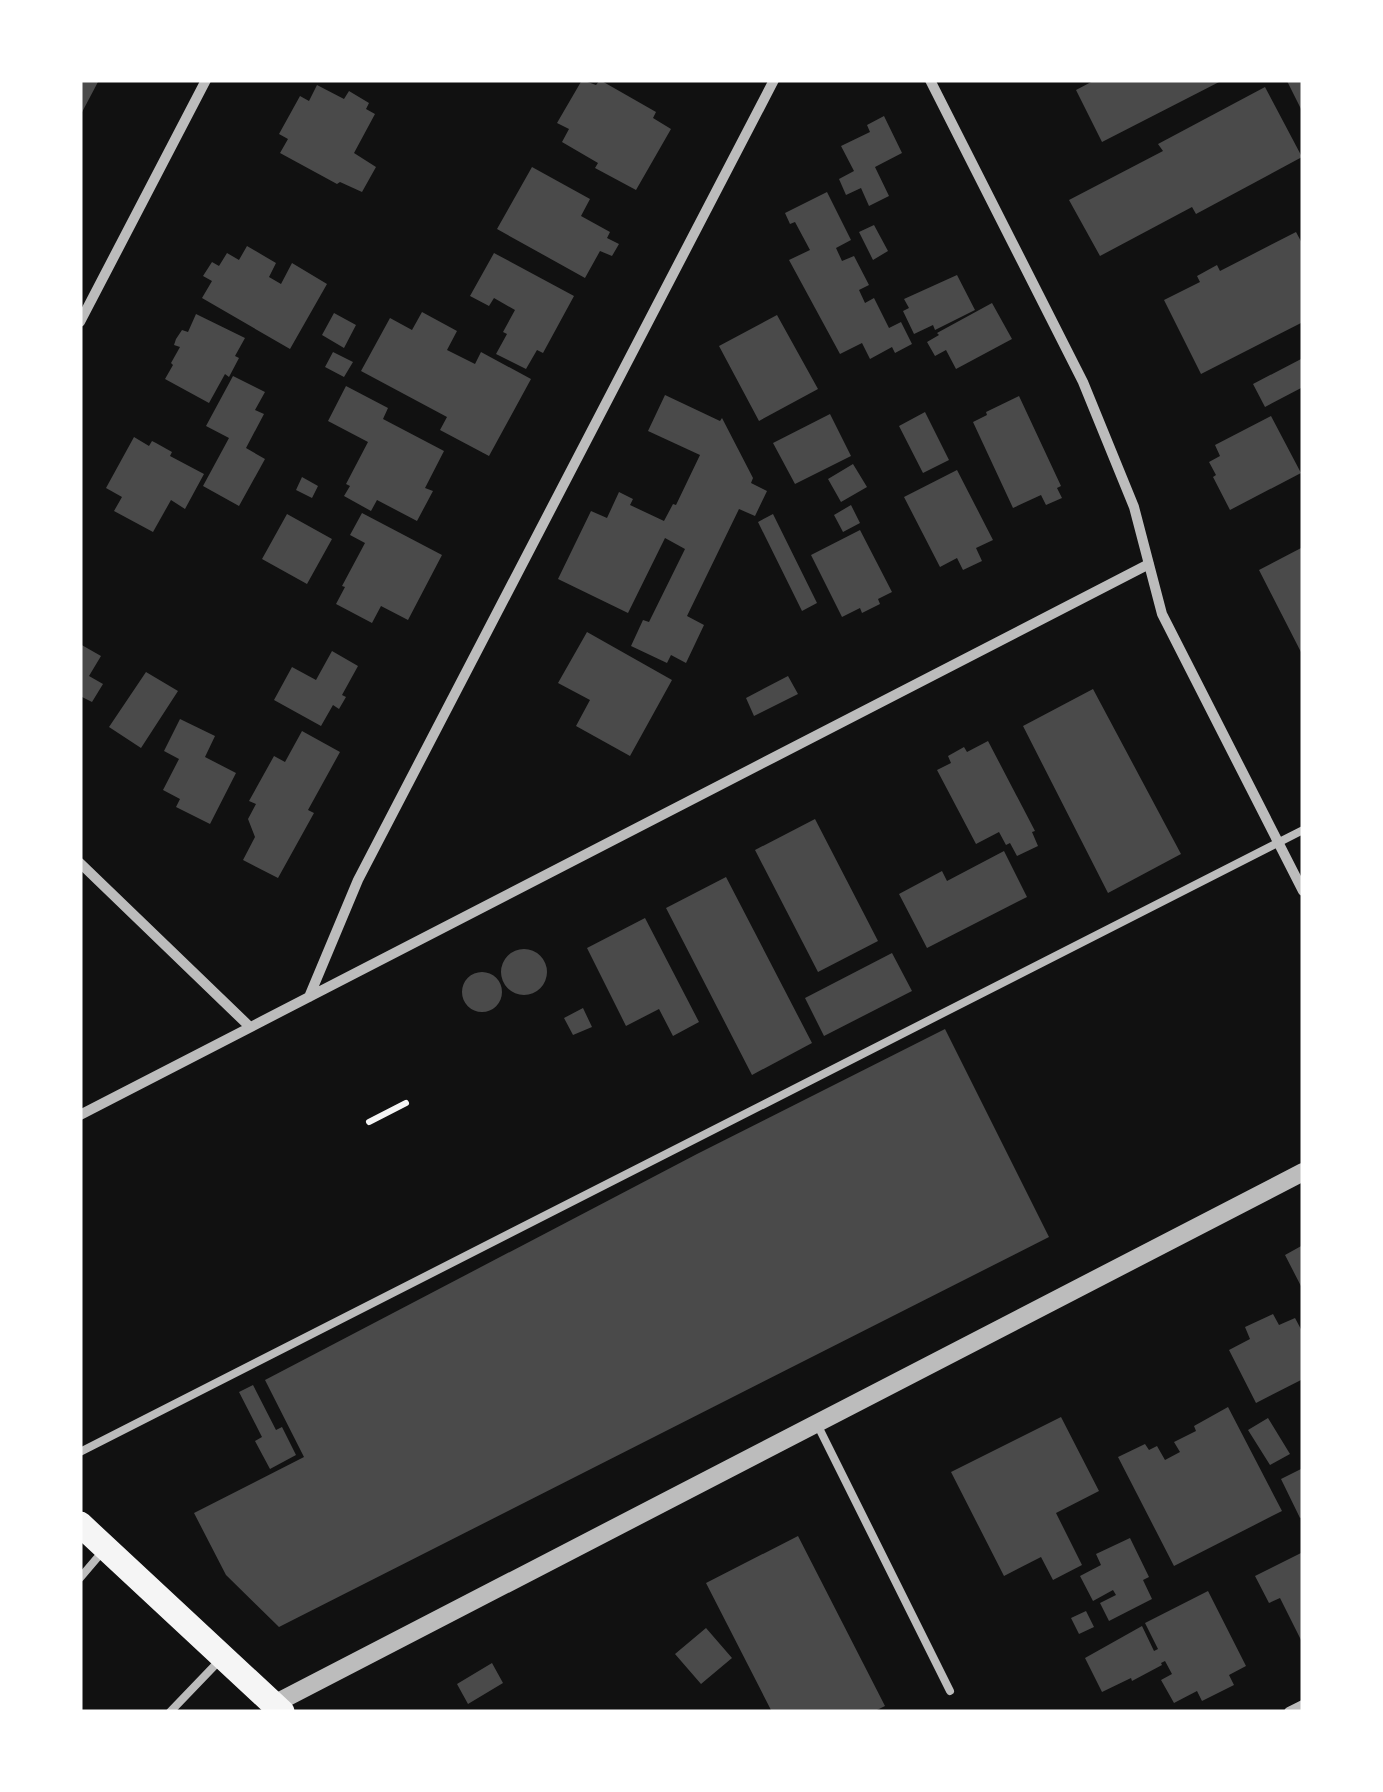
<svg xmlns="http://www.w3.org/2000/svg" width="1383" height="1792" font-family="Barlow,sans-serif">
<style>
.building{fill:#4a4a4a}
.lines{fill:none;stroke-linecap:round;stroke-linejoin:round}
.path{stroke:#f5f5f5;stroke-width:6}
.service{stroke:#bcbcbc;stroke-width:8}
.minor{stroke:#bcbcbc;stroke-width:10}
.tertiary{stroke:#bcbcbc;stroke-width:18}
.primary{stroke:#f5f5f5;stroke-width:25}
</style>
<rect width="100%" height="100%" fill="#111"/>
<!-- building -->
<path class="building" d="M80,80H99L80,116Z
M582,80L596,85L600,80L656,112L653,118L671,129L636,190L595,168L598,163L562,142L569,129L557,123Z
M1095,80H1223L1102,142L1076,90Z
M1289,80H1303V113L1287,81Z
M317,85L344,99L349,91L369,103L366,109L375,114L354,153L376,167L362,192L340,182L337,184L280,153L288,139L279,134L300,96L309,101Z
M1265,87L1302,157L1196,214L1192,207L1100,256L1069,200L1163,151L1158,144Z
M884,116L902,153L875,167L889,196L869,206L861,188L846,195L839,179L854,171L841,146L870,132L867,125Z
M532,167L590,199L581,216L610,232L607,238L619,244L612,256L600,251L585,278L497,229Z
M827,192L851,240L836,248L842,261L854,256L869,285L859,290L865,303L874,298L889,328L901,322L912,344L895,353L892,347L870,359L862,343L840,354L789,260L810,250L795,222L790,224L785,213Z
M874,225L888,251L873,260L859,232Z
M1296,232L1303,245V322L1201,374L1164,300L1200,282L1197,276L1217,265L1220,271Z
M247,246L276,263L269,277L281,284L292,263L327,284L290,349L202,298L212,281L203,276L212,262L219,266L227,253L239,260Z
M494,253L574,296L543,353L537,350L526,369L496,354L507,334L503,332L515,310L494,298L489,306L470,296Z
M957,275L975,310L935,330L933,325L914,334L903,311L909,308L904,299Z
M992,303L1012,339L956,369L946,350L935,356L927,342L939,335L937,333Z
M422,312L457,331L447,350L475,364L481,352L531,379L489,456L440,430L447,417L361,371L390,318L412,330Z
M334,313L356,325L344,348L322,335Z
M196,314L245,338L235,356L239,358L229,377L225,374L209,403L165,379L173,365L171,363L180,347L174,345L176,339L182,330L188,332Z
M777,315L818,389L759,421L719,346Z
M333,352L353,362L344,377L325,367Z
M1303,358V387L1265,407L1253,384Z
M233,376L265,392L255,410L264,414L246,448L265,459L239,506L203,486L229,438L206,426Z
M346,386L388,408L383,419L444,451L425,488L433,491L417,521L377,500L371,511L344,496L350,486L346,484L368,442L328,421Z
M665,395L720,421L722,418L753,478L751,483L767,491L755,516L739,509L687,616L704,625L686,663L671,655L667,663L631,646L643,620L649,622L685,549L665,538L628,613L558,579L591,511L607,518L619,492L633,499L630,505L664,521L673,504L676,505L700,455L648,431Z
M1019,396L1061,486L1057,488L1062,498L1046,505L1041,495L1013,508L973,422L987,415L986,412Z
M925,412L949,460L923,473L899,426Z
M830,414L851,456L795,484L773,443Z
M1271,416L1301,473L1230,510L1213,477L1216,475L1209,462L1220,456L1215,445Z
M134,437L149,446L152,441L156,443L172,452L170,456L204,474L185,509L171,500L153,532L114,511L122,497L106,488Z
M853,464L867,487L841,502L828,479Z
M957,470L993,540L976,548L982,561L963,570L957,558L940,567L904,497Z
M302,477L318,486L312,498L296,490Z
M851,505L860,523L843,532L834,515Z
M362,513L442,555L408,620L381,606L372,623L336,604L345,587L342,586L365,543L350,535Z
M287,514L332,539L307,584L262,559Z
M773,514L817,603L802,611L758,522Z
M860,530L892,592L878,599L880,604L862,613L860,608L842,617L811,555Z
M1303,547V656L1259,570Z
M587,632L672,680L630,756L576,726L590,700L558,683Z
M80,644L101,656L89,676L103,684L92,702L80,696Z
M332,651L358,666L342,695L346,697L339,709L333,705L321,726L274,700L292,667L316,680Z
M146,672L178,691L141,748L109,727Z
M788,676L798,694L754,716L746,698Z
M1093,689L1181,854L1108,893L1023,726Z
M180,719L215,736L205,757L236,773L210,824L176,807L180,799L163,790L179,759L164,751Z
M302,731L340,752L308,810L314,813L278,878L243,860L255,837L248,819L256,804L249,801L274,756L285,762Z
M988,741L1035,831L1032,832L1038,846L1017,856L1010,843L1006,845L999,832L976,844L937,770L951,763L948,756L964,747L967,752Z
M815,819L878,941L818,972L755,850Z
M1004,851L1027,897L927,948L899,894L942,871L947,881Z
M726,877L812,1043L752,1075L666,908Z
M645,918L699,1022L673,1036L659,1009L626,1026L587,948Z
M501 972a23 23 0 1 1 46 0a23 23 0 1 1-46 0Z
M892,953L912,991L824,1036L805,998Z
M462 992a20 20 0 1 1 40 0a20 20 0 1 1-40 0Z
M583,1008L592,1027L573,1035L564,1018Z
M945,1029L1049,1237L279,1627L226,1575L194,1513L304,1457L265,1380L697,1154Z
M1303,1245V1290L1285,1255Z
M1273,1314L1279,1325L1295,1318L1303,1333V1379L1256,1403L1229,1350L1250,1339L1245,1327Z
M253,1385L276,1430L282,1427L296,1455L270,1469L255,1441L262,1437L239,1392Z
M1228,1407L1282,1511L1174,1566L1118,1457L1145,1444L1149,1450L1157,1446L1165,1460L1180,1452L1174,1442L1196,1431L1194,1426Z
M1061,1417L1099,1491L1056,1513L1082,1565L1053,1580L1041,1557L1004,1576L951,1472Z
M1268,1418L1290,1454L1270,1465L1248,1430Z
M1303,1468V1517L1300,1518L1281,1479Z
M798,1536L885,1706L873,1712H772L706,1583Z
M1130,1538L1149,1577L1143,1580L1152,1599L1109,1621L1100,1603L1116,1595L1113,1590L1093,1601L1080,1576L1101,1565L1096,1554Z
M1303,1552V1644L1280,1598L1269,1603L1255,1576Z
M1208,1591L1246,1666L1229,1675L1234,1685L1202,1701L1197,1691L1174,1703L1161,1680L1172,1674L1165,1661L1161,1663L1162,1665L1132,1681L1131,1678L1102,1692L1085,1658L1142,1626L1154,1651L1158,1649L1145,1623Z
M1086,1611L1094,1627L1079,1634L1071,1618Z
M706,1628L732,1658L701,1684L675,1654Z
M492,1663L503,1683L468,1704L457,1684Z"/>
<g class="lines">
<!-- path -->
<path class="path" d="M369,1122L406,1103"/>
<!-- service -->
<path class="service" d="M818,1426L950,1691
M80,1452L1303,830
M80,1578L103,1551
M170,1712L219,1661"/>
<!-- minor -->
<path class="minor" d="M930,80L1083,382L1134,507L1162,614L1303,891
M80,322L206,80
M80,863L250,1027
M309,997L358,880L774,80
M80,1115L1149,564
M1289,1712L1303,1705"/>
<!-- tertiary -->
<path class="tertiary" d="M274,1704L1303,1172"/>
<!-- primary -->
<path class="primary" d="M80,1524L282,1712"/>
</g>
<!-- border -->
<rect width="1383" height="1792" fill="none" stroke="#ffffff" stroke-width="165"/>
</svg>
